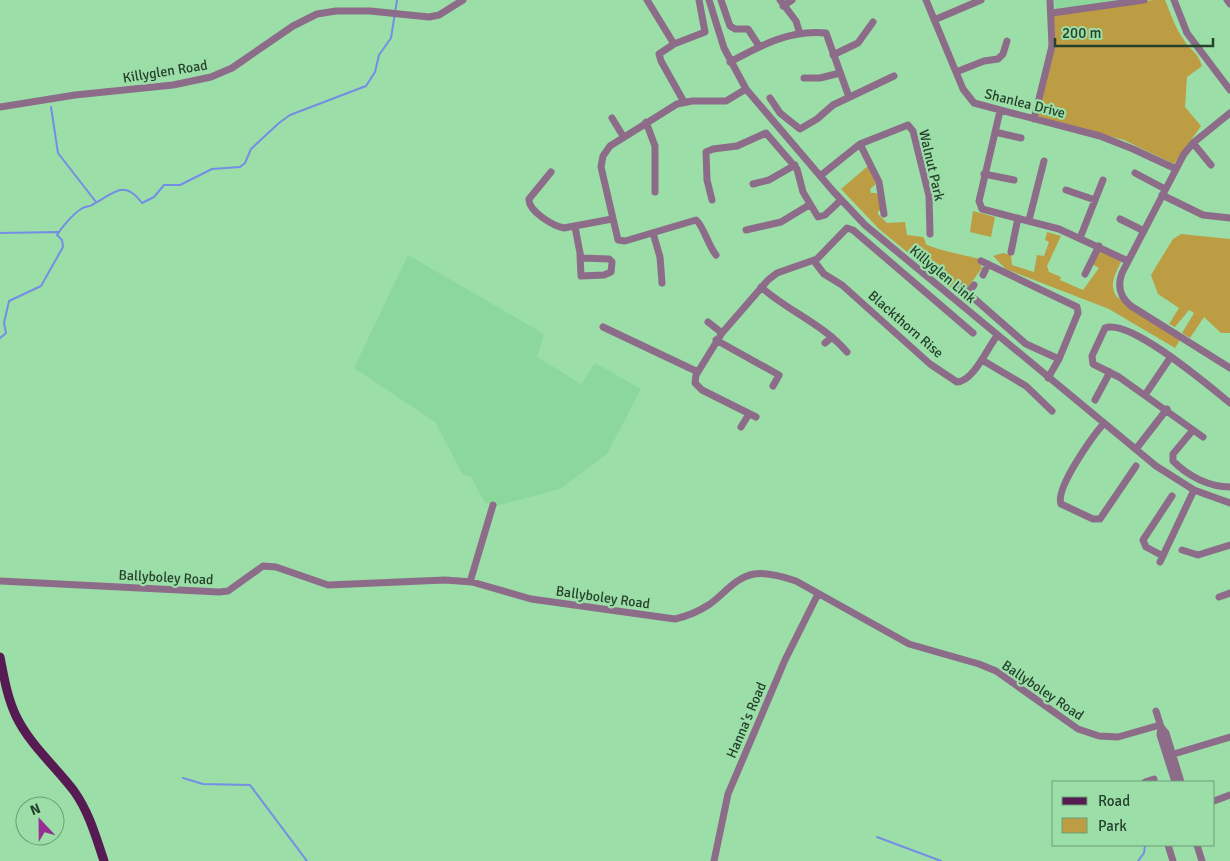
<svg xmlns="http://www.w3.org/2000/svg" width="1230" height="861" font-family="Signika,sans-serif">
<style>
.built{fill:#8cd79c}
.green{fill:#bc9d43}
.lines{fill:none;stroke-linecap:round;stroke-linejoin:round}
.stream{stroke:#748ee5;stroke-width:2}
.minor{stroke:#8d6c8a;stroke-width:7}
.major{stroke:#561b52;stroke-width:9}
.labels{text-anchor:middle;stroke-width:4.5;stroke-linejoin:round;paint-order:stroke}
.street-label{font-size:14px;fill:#26412c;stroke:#9bdea8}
</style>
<rect width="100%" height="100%" fill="#9bdea8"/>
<!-- built -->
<path class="built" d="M1054,0H1133L1061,10L1055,9Z
M408,255L544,334L537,357L581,384L595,363L641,389L607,454L560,489L496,506L485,503L471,477L463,475L435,422L354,368Z"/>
<!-- green -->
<path class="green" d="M1153,0H1165C1171,14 1175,28 1184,40C1191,52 1197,50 1202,66L1187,77L1185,107L1201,126L1174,164L1124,140L1036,116L1054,15Z
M868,166L876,184L870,189L871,193H876L880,197L881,211H878V214L887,223L905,222L907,235L923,237C925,239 925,242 926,244C929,248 972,257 980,259L979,262L982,268L968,287H960V292L964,295L962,297L879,229L841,189Z
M973,211L995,217L991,237L970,232Z
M1047,232L1061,236L1047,266L1049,272L1061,277L1060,280L1083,290L1099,268L1092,264L1100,249L1121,262C1116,273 1108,285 1117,297L1180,340L1175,348L1109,309L1006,269L993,256L1003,253L1011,255L1012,265L1034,272L1037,255L1044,256L1049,242L1045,240Z
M1181,234L1230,239V333H1221L1204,317L1190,338L1182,333L1194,313L1189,310L1175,327L1169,324L1179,308L1158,294L1151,275L1173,239Z"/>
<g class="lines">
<!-- stream -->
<path class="stream" d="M51,107L58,153L96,202
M0,233L58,232
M0,338L6,333L4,323L9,301L41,286L63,247L62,240L57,235C62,227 73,214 81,209C84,206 89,207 92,205C113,194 124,178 142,203L154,197L164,185H180L212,169L240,167L245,163L251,149L279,123L290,115L366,86L375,72L379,55L391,38L397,0
M183,778L203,784L250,785L307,861
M877,837L941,861
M1138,861L1144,853L1145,845"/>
<!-- minor -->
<path class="minor" d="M647,0L674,44
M709,0L724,48L746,89L833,191L865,225L1156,466L1194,490L1230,503
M721,0L730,26L735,29H748L759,46
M780,0L796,21L800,34
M926,0L963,89L974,103L1100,136L1133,149L1176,169
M1174,0L1187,33L1230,90
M1227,0L1230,4
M783,6L792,0
M1052,13L1144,0
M934,20L981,0
M833,55L858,43L873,22
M730,62C760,46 790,29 826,33L849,97
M956,72L984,61L998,59L1003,54L1007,41
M804,78H820L840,73
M770,98L780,113L800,129L817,119L833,105L894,76
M684,102L661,61L659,54L674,44L705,32L699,0
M0,107L75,95L173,85L211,77L232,68L293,26L317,14L336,11H370L429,17L439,15L463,0
M1000,111L979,201L982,209L1059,229L1128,261
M1230,113L1193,143L1184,154L1122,273C1117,286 1120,297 1131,306L1230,368
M612,118L623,136
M1034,119L1052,46L1050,0
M646,122L655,146V192
M995,132L1021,138
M1193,143L1211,165
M860,144L879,182L884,214
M551,172L529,199C528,211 553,226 564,228L612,219
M1135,173L1165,189
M984,174L1014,180
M820,176L860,144L908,125L913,131L929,196L930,234
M753,184L769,180L795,165
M1066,190L1095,200
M1162,195L1203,215L1230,218
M712,200L707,180L706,152L713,149L737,146L766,133L797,169L803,192L818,217L825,215L841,200
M1120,219L1144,231
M1029,220L1044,161
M575,227L581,258L609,259L612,262L611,272L604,275L581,276L580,255
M746,230L781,222L809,205
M653,233L660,257L662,283
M1080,238L1103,180
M1011,252L1018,218
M716,255C708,245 703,225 696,220L625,241L618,240L601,167L603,156L610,146L677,104L692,101H726L746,89
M814,261L824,274L842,285L930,364L957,382C974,381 987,348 997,336
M981,261L1077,307L1078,313L1059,359L1048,378
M1085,274L1099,246
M983,275L988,264
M761,287C788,311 823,324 847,352
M961,287L1026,344L1059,359
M967,294L974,285
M708,322L722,333
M603,327L698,372
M716,340L779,375L773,386
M825,343L832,337
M982,360L1026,386L1052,411
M1145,395L1170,358
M1095,400L1110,372
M756,417L702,390L695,383L696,375L722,333L768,280L777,273L817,259L847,228L853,230L973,333
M1104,423C1093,436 1055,488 1061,504L1093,519H1100L1136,466
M741,427L749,414
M1193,430L1173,454V461C1188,476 1209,487 1230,487
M1203,437L1119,377L1093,364L1092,356L1105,328C1130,318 1209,386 1230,403
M1136,449L1167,409
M1182,550L1198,555L1230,545
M1163,556L1146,547L1143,540L1172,496
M1160,562L1194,490
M0,581L219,592L228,591L263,566L276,567L328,585L445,580L472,582L531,599L675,619C688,616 698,612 710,604C724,594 736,577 754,574C767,572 784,577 796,581L909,644L979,664L996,671L1078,729L1099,736L1118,737L1160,725
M470,582L493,505
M1219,597L1230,593
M1156,711L1161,727L1166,733L1181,782
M1161,727L1160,735L1175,782
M1167,756L1230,737
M1145,782L1154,779
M1214,801L1230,795
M1168,845L1173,861
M1197,845L1202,861
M714,861L728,794L785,660L818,594"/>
<!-- major -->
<path class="major" d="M0,657C4,677 7,697 16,716C30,745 55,766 74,791C89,812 96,837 104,861"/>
</g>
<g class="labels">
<!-- street labels -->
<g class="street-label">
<text transform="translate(165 71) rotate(-9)" y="5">Killyglen Road</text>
<text transform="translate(1025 103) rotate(14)" y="5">Shanlea Drive</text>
<text transform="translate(932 165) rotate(77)" y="5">Walnut Park</text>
<text transform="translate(943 274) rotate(40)" y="5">Killyglen Link</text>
<text transform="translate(906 324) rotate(41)" y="5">Blackthorn Rise</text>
<text transform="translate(166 577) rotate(3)" y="5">Ballyboley Road</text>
<text transform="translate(603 597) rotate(8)" y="5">Ballyboley Road</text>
<text transform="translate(1043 690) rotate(34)" y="5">Ballyboley Road</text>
<text transform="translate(746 720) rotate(-67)" y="5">Hanna's Road</text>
</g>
</g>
<!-- legend -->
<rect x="1052" y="781" width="162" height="65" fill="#9bdea8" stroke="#6c9f76"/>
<rect x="1062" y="797" width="25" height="8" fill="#561b52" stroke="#6c9f76"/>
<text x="1098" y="806" font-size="15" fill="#26412c">Road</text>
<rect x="1062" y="818" width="25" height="15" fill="#bc9d43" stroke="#6c9f76"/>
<text x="1098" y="831" font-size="15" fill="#26412c">Park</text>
<!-- north arrow -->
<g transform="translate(40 821) rotate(338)"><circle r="24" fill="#9bdea8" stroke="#6c9f76"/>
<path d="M0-4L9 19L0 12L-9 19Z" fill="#972e92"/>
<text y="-8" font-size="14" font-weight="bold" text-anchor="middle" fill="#26412c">N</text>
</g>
<!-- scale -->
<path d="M1055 38v8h158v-8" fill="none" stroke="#26412c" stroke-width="2.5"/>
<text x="1062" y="38" font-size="15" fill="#26412c" stroke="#9bdea8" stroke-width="4" paint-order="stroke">200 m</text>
</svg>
